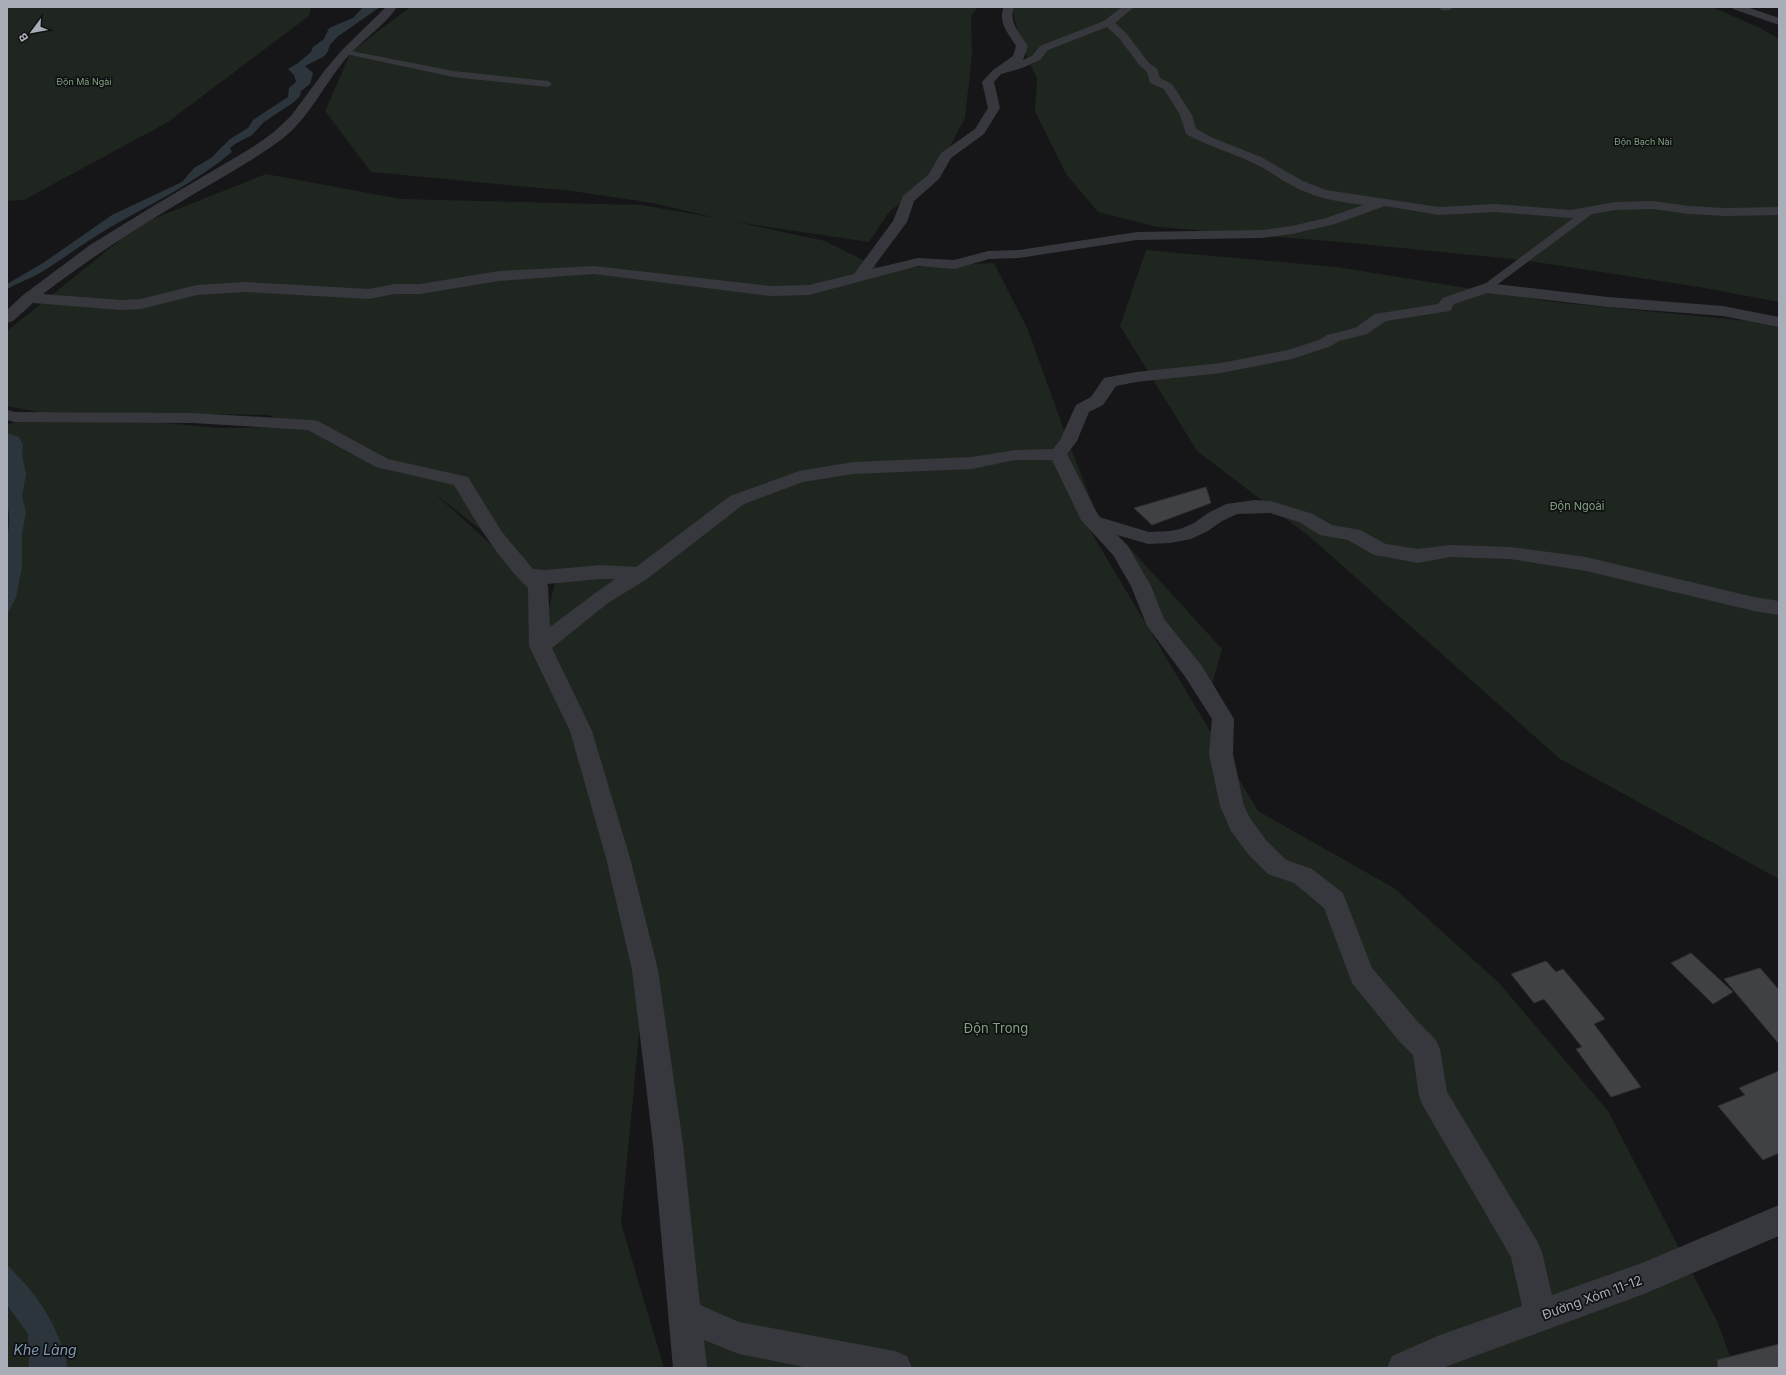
<svg xmlns="http://www.w3.org/2000/svg" width="1786" height="1375" font-family="Inter,sans-serif">
<style>
.green{fill:#1e261f;fill-rule:evenodd}
.water{fill:#2c353c}
.building{fill:#404145;stroke:#303034}
.lines{fill:none;stroke-linecap:round;stroke-linejoin:round}
.lane{fill:#37383d;fill-rule:evenodd}
.street{fill:#37383d;fill-rule:evenodd}
.labels{text-anchor:middle;stroke-width:3.5;stroke-linejoin:round;paint-order:stroke}
.far-park-label{font-size:9px;fill:#7fa381;stroke:#111113}
.park-label{font-size:11px;fill:#7fa381;stroke:#111113}
.near-park-label{font-size:13px;fill:#7fa381;stroke:#111113}
.near-street-label{font-size:13px;fill:#a8adb8;stroke:#111113}
.near-water-label{font-size:14px;font-style:italic;fill:#7f9bb3;stroke:#111113}
</style>
<rect width="100%" height="100%" fill="#161618"/>
<!-- green -->
<path class="green" d="M7,7H311L309,16L168,122L24,200L7,201Z
M410,7H978L971,16L972,54L965,118L934,176L889,212L869,242L736,222L825,241L881,269L994,263L1028,330L1068,441L1095,510L1222,649L1209,695L1141,586L1079,512L1258,811L1394,888L1499,983L1608,1111L1718,1323L1734,1368H690L645,972L621,1223L664,1368H7V425L39,412L7,406V331L140,224L266,174L401,199L642,205L716,218L653,203L572,191L371,172L325,111L351,52ZM47,412L269,415L290,427L219,428ZM434,493L500,545L522,572ZM526,575L556,578L547,616Z
M1012,7H1712L1760,28L1779,39V302L1699,287L1523,260L1341,242L1158,227L1098,212L1066,174L1035,111L1037,79L1020,41Z
M1146,250L1336,267L1554,302L1779,324V879L1560,759L1310,537L1197,451L1120,326Z"/>
<!-- water -->
<path class="water" d="M363,7H380L337,37L330,45L327,53L323,57L305,66L313,73L310,84L301,91L300,96L294,102L264,122L252,135L235,144L230,148L232,152C195,183 151,204 109,228C85,242 63,259 40,273C29,279 18,283 7,289V284L43,263L112,215L182,182L194,168L211,158L230,139L248,128L253,120L288,97L289,88L296,82L294,75L288,69L298,63L311,52L313,47L324,39L329,28L353,18Z
M7,433L19,437L23,445L22,455L26,474L22,496L26,512L22,534V567L16,597L7,615C7,591 6,567 7,543C7,530 13,519 7,507Z
M7,1265C32,1290 47,1308 60,1341C63,1350 67,1358 67,1368H29L28,1334L7,1305Z"/>
<!-- building -->
<path class="building" d="M1206,487L1211,503L1152,525L1134,508Z
M1691,953L1733,992L1713,1004L1671,963Z
M1546,961L1556,972L1563,969L1605,1019L1594,1024L1641,1087L1611,1097L1576,1049L1582,1047L1544,999L1534,1003L1511,974Z
M1760,968L1779,990V1044L1724,979Z
M1779,1071V1153L1763,1160L1718,1106L1745,1095L1739,1088Z
M1779,1344V1368H1718L1717,1360Z"/>
<g class="lines">
<!-- lane -->
<path class="lane" d="M343,50H346L453,71L548,81L552,84L548,87L453,77L346,54L342,52Z
M1588,209L1593,212L1592,214L1490,290H1482L1480,288L1482,286L1584,210Z"/>
<!-- street -->
<path class="street" d="M386,7H397C385,25 365,38 350,54C326,80 310,118 282,139C250,163 213,182 179,203C132,231 86,261 43,294L121,300L141,299L197,285L246,282L369,289L395,284H420L499,271L594,266L771,286L809,285L854,274L893,221L903,196L929,174L941,153L975,129L988,108L982,82L993,70L1013,56L1016,46C1009,34 997,22 1004,7H1014C1008,22 1020,34 1028,46L1023,60L1032,56L1040,46L1104,21L1122,7H1134L1115,23L1127,34L1148,62L1157,69L1160,78L1172,84L1192,115L1196,129L1213,138L1261,157L1303,181L1326,190L1439,207L1496,204L1571,210L1615,202L1652,201L1689,206L1725,208L1779,207V215L1725,216L1689,214L1652,209L1615,210L1571,218L1496,212L1439,215L1385,206L1335,224L1292,234L1262,238L1137,240L1019,258L989,259L955,269L918,266L809,295L771,296L594,274L499,281L420,294H395L369,299L246,292L197,295L141,309L121,310L33,303L13,321L7,323V310L23,295L90,245L155,205L253,147L274,132L291,116L325,70L342,50ZM1107,27L1119,38L1140,66L1147,72L1150,83L1164,89L1180,115L1186,134C1207,146 1231,152 1253,163C1267,169 1279,179 1293,186C1314,198 1339,202 1363,205L1326,218L1292,226L1262,230L1137,232L1019,250L988,251L954,260L918,258L872,269L907,222L914,201L939,179L951,158L984,134L1000,108L994,82L1001,74L1022,68L1040,60L1048,50Z
M1440,7H1453C1451,11 1446,11 1441,10Z
M1732,7H1747L1779,18V25L1733,9Z
M1486,283L1608,297L1723,306L1779,317V327L1723,316L1608,307L1487,293L1454,304L1450,311L1386,321L1367,334L1339,341L1331,346L1292,359L1221,373L1136,382L1116,386L1103,405L1089,412L1077,441L1067,454L1099,517L1149,532L1170,531L1180,529L1194,523L1208,513L1226,504L1255,500L1271,501L1313,514L1332,525L1360,530L1386,544L1418,549L1450,545L1510,547L1586,557L1754,597L1779,601V615L1754,611L1586,571L1510,559L1450,557L1418,563L1381,556L1374,555L1348,540L1320,535L1299,522L1270,513L1237,514L1222,521L1208,531L1191,539L1170,543L1148,544L1117,535L1128,546L1151,586L1164,619L1202,666L1234,719L1233,754L1244,806L1250,818L1266,840L1286,860L1312,869L1343,893L1372,968L1419,1023L1436,1040L1440,1049L1447,1092L1537,1241L1542,1252L1552,1295L1642,1263L1779,1205V1236L1644,1294L1442,1368H1387L1392,1356L1440,1335L1522,1306L1511,1257L1423,1106L1419,1096L1413,1055L1399,1041L1352,983L1324,908L1294,883L1268,874L1248,854L1231,831L1220,806L1209,754L1212,719L1186,678L1147,626L1131,586L1113,555L1081,520L1052,460H1015L972,469L853,474L803,482L744,504L647,579L608,603L552,648L592,731L630,858L658,970L683,1144L700,1305L739,1322L895,1351L907,1356L912,1368H809L739,1354L704,1340L707,1368H673L653,1144L632,970L606,858L570,731L529,646L528,588C498,559 476,522 454,485L376,467L308,430L192,423L15,422L7,420V410L15,412L192,413L312,420L318,421L388,459L468,477L502,532L533,569L545,570L601,565L636,567L730,496L799,471L853,462L972,457L1015,450L1053,449L1060,440L1076,405L1091,397L1104,378L1136,372L1221,363L1288,350L1319,340L1327,335L1355,328L1375,314L1438,304L1443,298ZM601,579H615L594,594L550,627L548,586L547,584Z"/>
</g>
<g class="labels">
<!-- far-park labels -->
<g class="far-park-label">
<text x="84" y="85">Độn Mã Ngài</text>
<text x="1643" y="145">Độn Bạch Nài</text>
</g>
<!-- park labels -->
<g class="park-label">
<text x="1577" y="510">Độn Ngoài</text>
</g>
<!-- near-park labels -->
<g class="near-park-label">
<text x="996" y="1033">Độn Trong</text>
</g>
<!-- near-street labels -->
<g class="near-street-label">
<text transform="translate(1592 1297) rotate(-20)" y="5">Đường Xóm 11-12</text>
</g>
<!-- near-water labels -->
<g class="near-water-label">
<text x="45" y="1355">Khe Làng</text>
</g>
</g>
<!-- border -->
<rect width="1786" height="1375" fill="none" stroke="#a8adb8" stroke-width="16"/>
<!-- north arrow -->
<g transform="translate(32 32) rotate(238)" stroke="#111113" stroke-width="3" paint-order="stroke">
<path d="M0-3L7 15L0 10L-7 15Z" fill="#a8adb8"/>
<text y="-6" font-size="11" font-weight="bold" text-anchor="middle" fill="#a8adb8">B</text>
</g>
</svg>
